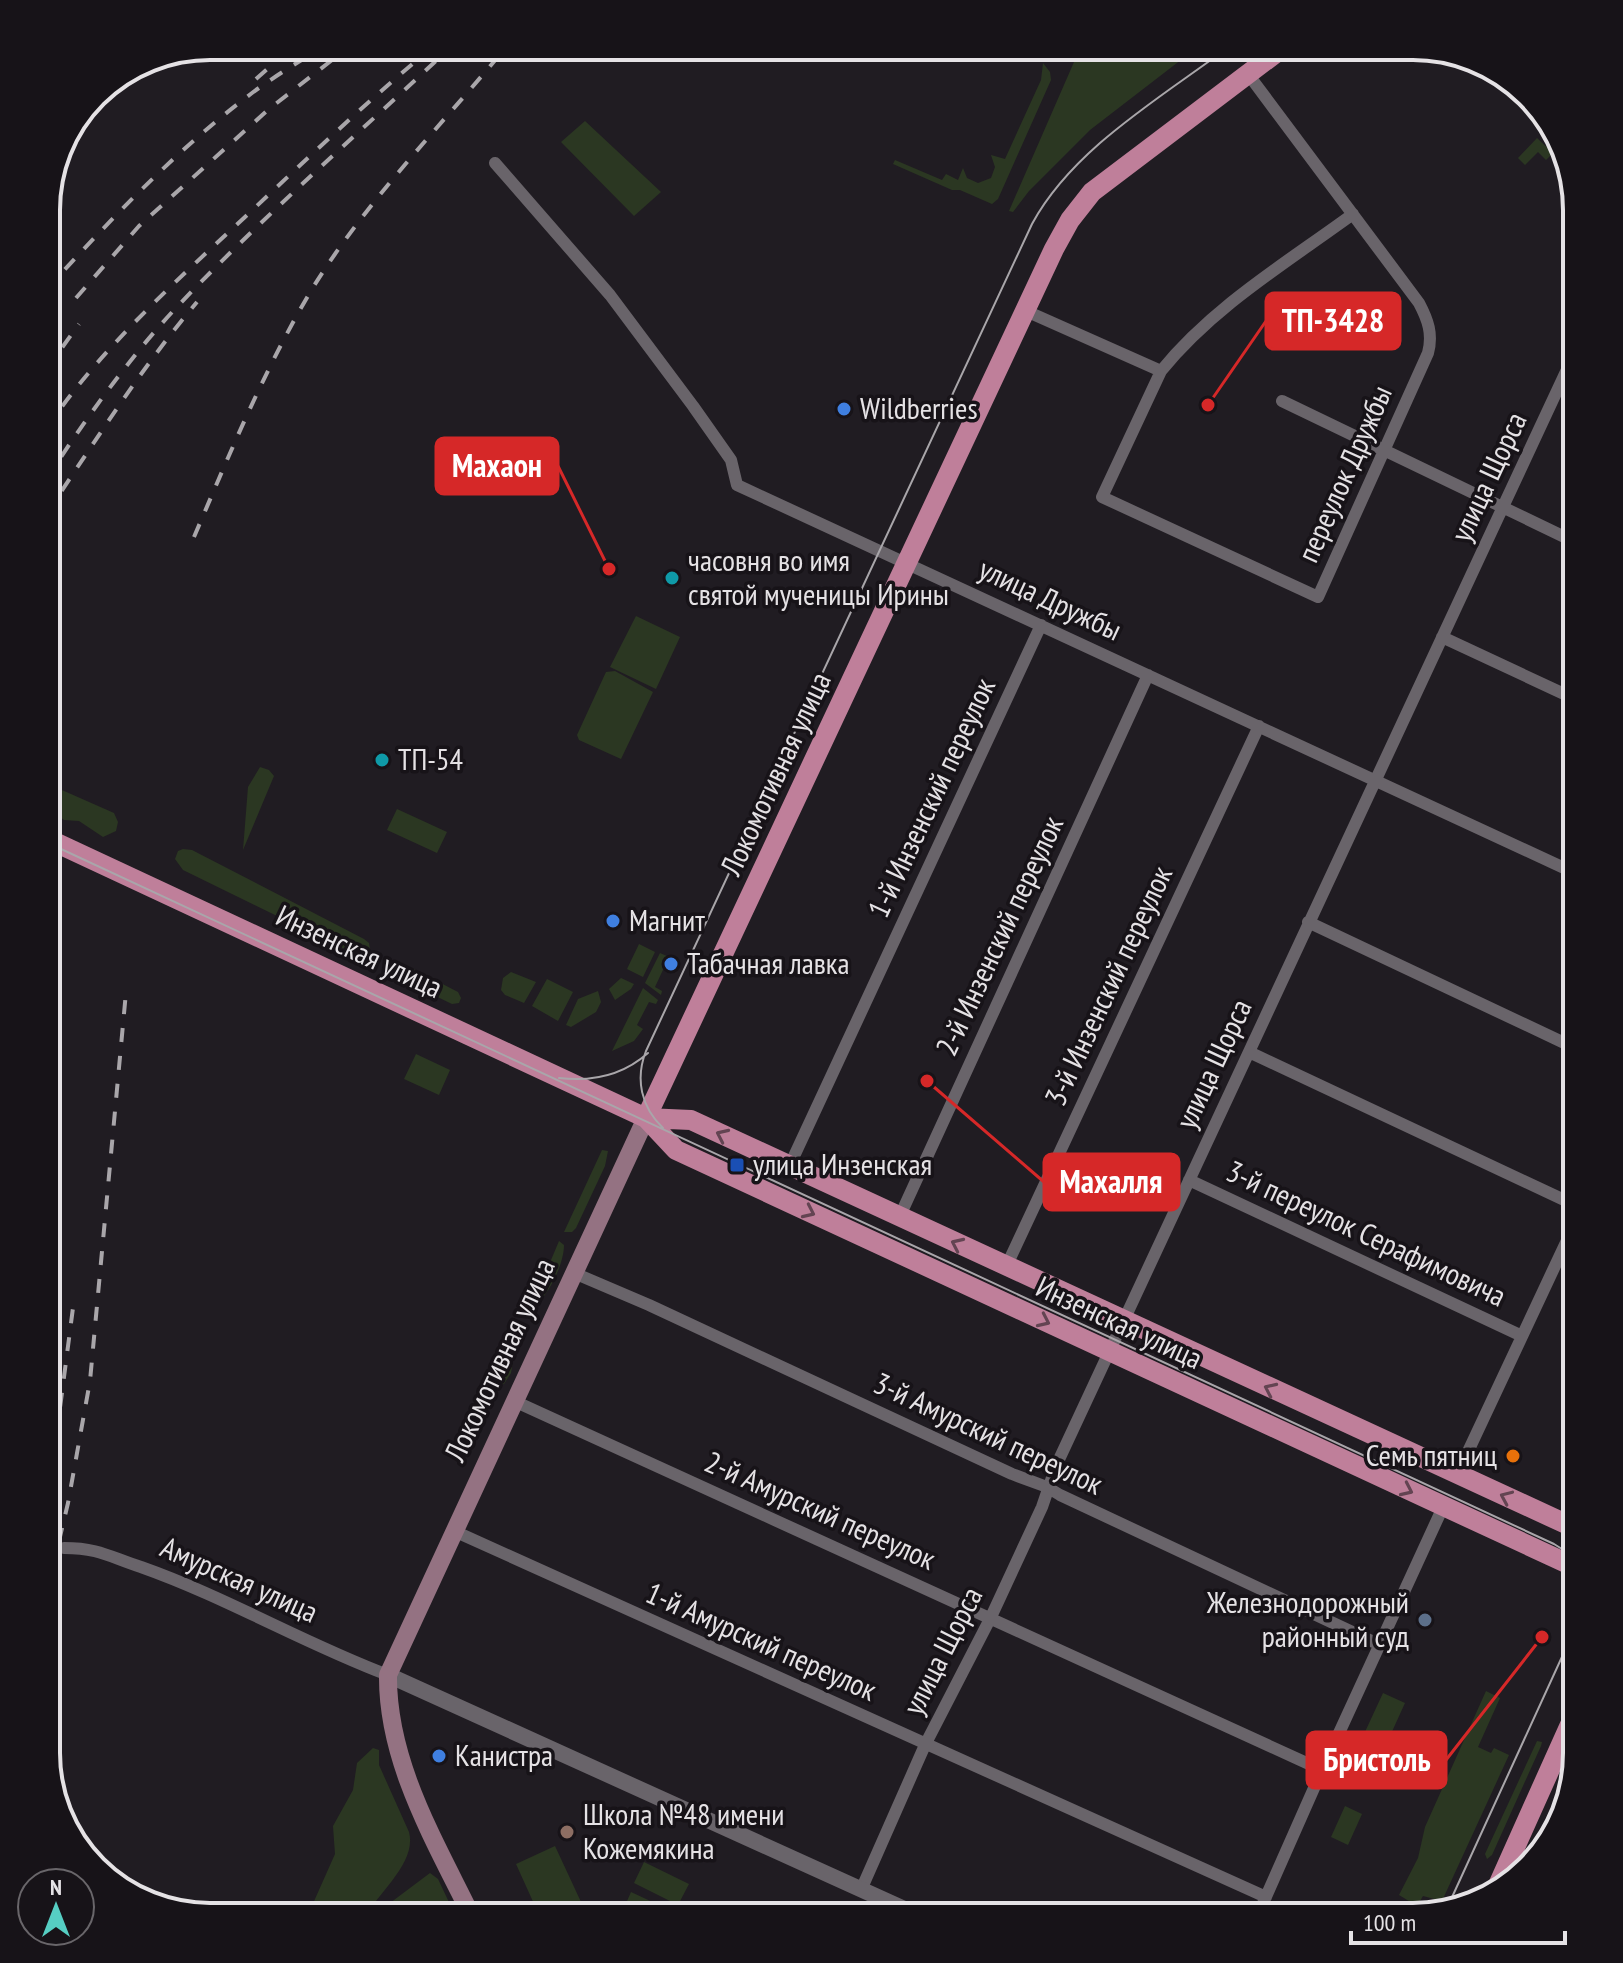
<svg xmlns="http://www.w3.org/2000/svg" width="1623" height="1963" font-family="'PT Sans Narrow',sans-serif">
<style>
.green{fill:#2b3722}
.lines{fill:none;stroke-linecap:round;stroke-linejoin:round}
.minor{stroke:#69646a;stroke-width:12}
.tertiary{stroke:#69646a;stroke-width:16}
.secondary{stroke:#947282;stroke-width:18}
.primary{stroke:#bf7f9a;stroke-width:20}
.tram{stroke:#a9a6aa;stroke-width:2}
.rail{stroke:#a9a6aa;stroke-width:4;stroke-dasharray:14 14;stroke-linecap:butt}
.oneway{stroke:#634452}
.shop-dot{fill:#3f7fe0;stroke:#171318;stroke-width:3}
.culture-dot{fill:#0f9aa8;stroke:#171318;stroke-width:3}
.transit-dot{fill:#1a4fb4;stroke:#171318;stroke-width:3}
.food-dot{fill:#e8710a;stroke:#171318;stroke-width:3}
.service-dot{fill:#5c6f8a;stroke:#171318;stroke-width:3}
.education-dot{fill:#8d6e63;stroke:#171318;stroke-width:3}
.labels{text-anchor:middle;stroke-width:7;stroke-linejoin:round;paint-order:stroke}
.poi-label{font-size:30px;fill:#e5e2e5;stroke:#171318;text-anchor:start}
.street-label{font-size:30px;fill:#e5e2e5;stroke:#171318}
.rim{fill:none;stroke:#e5e2e5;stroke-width:4}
.leader{fill:none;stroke:#d62828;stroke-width:3}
.callout-dot{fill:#d62828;stroke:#171318;stroke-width:3}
.callout{fill:#d62828;stroke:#d62828;stroke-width:3}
.callout-label{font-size:32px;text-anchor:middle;font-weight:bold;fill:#fff}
</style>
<rect width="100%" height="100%" fill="#201c22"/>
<!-- green -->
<path class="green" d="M1087,46H1199L1090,130L1029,191L1013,212L1009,211L1074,62Z
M1043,63L1050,72L1051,80L998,199L992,204L960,190H952L893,164L895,160L942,180L946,174L958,180L963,168L967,178L978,183L991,178L995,167L991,155L1005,159L1041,80Z
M585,121L661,192L634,216L561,142Z
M1537,138L1553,153L1546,160L1538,152L1525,165L1518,158Z
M636,616L680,637L656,689L610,667Z
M615,671L653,692L621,759L579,740L577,735L606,672Z
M260,767L269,770L274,776L243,850L248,787Z
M46,783L114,813L118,822L116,831L103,837L79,821L64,820L46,805Z
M397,809L447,832L437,853L387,830Z
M183,849L192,850L364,939L369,943L370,950L364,955H357L183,870L175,859L178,851Z
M639,944L655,952L643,977L627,969Z
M660,953L669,957L655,987L662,991L661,995L645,983Z
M400,962L458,992L461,998L459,1003L452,1004L394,976L391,969L396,963Z
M511,972L536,982L524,1003L505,995L501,990L503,978Z
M621,978L634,984L631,989L615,1000L609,989Z
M547,979L573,992L558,1021L532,1006Z
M643,988L658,1000L656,1004L649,1002L637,1025L643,1029L634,1041L612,1051Z
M598,991L601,1002L596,1012L571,1027L566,1025L578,999Z
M416,1054L450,1070L439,1095L404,1079Z
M602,1150L608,1151L605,1166L576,1228L572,1232H564Z
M559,1241L564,1245C564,1266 546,1300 530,1310Z
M516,1342L511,1373L504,1384L495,1386Z
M1486,1691L1500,1698L1478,1747L1491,1753L1494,1748L1509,1755L1442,1901L1423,1896L1417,1906L1399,1895L1418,1858L1425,1827Z
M1383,1693L1405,1703L1380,1758L1358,1747Z
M1537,1741L1542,1742L1541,1746L1492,1855L1487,1859L1485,1854Z
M373,1748L379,1750V1765L409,1832C417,1862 379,1892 365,1917H307L335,1854L333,1826L353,1790L357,1763Z
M1570,1778L1569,1788L1543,1845L1538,1846L1537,1842L1566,1779Z
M1345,1806L1362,1814L1348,1845L1331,1837Z
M555,1846L588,1917H540L516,1864Z
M644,1862L689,1884L678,1905L634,1883Z
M430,1873L438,1879L456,1917H383L390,1903Z
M631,1892L674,1912L672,1917H620Z"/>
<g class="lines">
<!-- minor -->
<path class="minor" d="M495,163L610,295L693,406L731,460L737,485L1577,874
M1026,311L1161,371L1102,497L1318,597L1428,353C1433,334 1428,320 1419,303L1248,74
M1161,371C1214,306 1286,263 1353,214
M1562,381L1577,387
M1282,401L1577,543
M1442,637L1577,700
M1308,922L1577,1049
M1249,1052L1577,1206
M789,1167L1041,625
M1189,1180L1522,1336
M899,1218L1148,675
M1006,1267L1259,726
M574,1273L649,1305L1012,1474L1047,1487L1060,1495L1380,1645
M514,1401L1322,1770
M1457,1475L1577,1219
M454,1531L1266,1897
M64,1548C99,1548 110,1557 141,1567C226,1597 303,1643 388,1675
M861,1890L925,1745L991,1617L1042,1507L1056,1466L1577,348
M1257,1917L1322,1770L1443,1507"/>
<!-- tertiary -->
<path class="tertiary" d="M388,1675L922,1917"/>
<!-- secondary -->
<path class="secondary" d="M472,1917C435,1841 387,1762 388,1675L646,1118"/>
<!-- primary -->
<path class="primary" d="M46,838L646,1118L676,1150L1577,1568
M646,1118L1054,249L1070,220L1092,192L1285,46
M646,1118L691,1120L1577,1529
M1495,1892L1577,1709"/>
<!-- tram -->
<path class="tram" d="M46,842L1554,1544L1570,1554L1577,1563
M559,1078C592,1082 622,1076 648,1053
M663,1128C641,1107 635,1079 646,1051L1032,224C1073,148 1162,97 1230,46
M1448,1906L1577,1624"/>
<!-- rail -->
<path class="rail" d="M256,79L293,46
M46,290C110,220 176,150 252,93C275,76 300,61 324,46
M76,298L139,226L269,109L350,46
M46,370L79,324
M46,429C101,348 174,283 245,217C307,159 368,100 434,46
M46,480C84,421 126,362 174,310C262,217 359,133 452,46
M46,514C95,442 141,368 197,302
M194,537C230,453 265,368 312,289C367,200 441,126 507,46
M48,1546L57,1431L74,1300
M46,1596L68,1503L90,1381L126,992"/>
</g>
<!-- one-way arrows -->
<defs><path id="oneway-chevron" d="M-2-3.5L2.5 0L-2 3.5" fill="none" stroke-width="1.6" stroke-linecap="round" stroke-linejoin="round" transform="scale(2)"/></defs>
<g class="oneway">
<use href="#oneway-chevron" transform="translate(722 1135) rotate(-155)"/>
<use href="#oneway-chevron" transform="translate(809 1212) rotate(25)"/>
<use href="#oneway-chevron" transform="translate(957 1244) rotate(-155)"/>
<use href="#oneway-chevron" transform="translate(1044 1321) rotate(25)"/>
<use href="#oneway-chevron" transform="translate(1270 1389) rotate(-155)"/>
<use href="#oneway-chevron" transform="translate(1407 1490) rotate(25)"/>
<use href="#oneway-chevron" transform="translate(1506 1497) rotate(-156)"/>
</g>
<!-- markers -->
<g class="shop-dot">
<circle cx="844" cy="409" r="8"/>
<circle cx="613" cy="921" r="8"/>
<circle cx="671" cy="964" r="8"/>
<circle cx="439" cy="1756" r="8"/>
</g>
<g class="culture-dot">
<circle cx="672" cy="578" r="8"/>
<circle cx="382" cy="760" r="8"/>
</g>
<rect class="transit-dot" x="729" y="1157" width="16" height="16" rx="4"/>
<circle class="food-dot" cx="1513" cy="1456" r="8"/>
<circle class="service-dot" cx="1425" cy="1620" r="8"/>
<circle class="education-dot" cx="567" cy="1832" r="8"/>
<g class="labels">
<!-- poi labels -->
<g class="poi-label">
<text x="860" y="419">Wildberries</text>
<text x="688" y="571">часовня во имя<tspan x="688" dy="34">святой мученицы Ирины</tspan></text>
<text x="398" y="770">ТП-54</text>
<text x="629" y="931">Магнит</text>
<text x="687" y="974">Табачная лавка</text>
<text x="753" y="1175">улица Инзенская</text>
<text x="1497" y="1466" text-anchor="end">Семь пятниц</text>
<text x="1409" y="1613" text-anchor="end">Железнодорожный<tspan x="1409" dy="34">районный суд</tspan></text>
<text x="455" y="1766">Канистра</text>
<text x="583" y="1825">Школа №48 имени<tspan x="583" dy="34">Кожемякина</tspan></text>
</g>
<!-- street labels -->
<g class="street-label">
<text transform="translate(1345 474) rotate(-66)" y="10">переулок Дружбы</text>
<text transform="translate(1489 477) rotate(-65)" y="10">улица Щорса</text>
<text transform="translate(1050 600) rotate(25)" y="10">улица Дружбы</text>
<text transform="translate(776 774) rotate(-65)" y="10">Локомотивная улица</text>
<text transform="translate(932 798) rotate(-65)" y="10">1-й Инзенский переулок</text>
<text transform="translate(1000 936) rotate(-65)" y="10">2-й Инзенский переулок</text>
<text transform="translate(359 952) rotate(25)" y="10">Инзенская улица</text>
<text transform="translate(1109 986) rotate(-65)" y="10">3-й Инзенский переулок</text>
<text transform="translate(1214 1064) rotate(-65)" y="10">улица Щорса</text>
<text transform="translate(1366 1234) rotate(25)" y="10">3-й переулок Серафимовича</text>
<text transform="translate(1119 1323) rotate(25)" y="10">Инзенская улица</text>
<text transform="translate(500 1360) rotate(-65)" y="10">Локомотивная улица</text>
<text transform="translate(988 1434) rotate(25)" y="10">3-й Амурский переулок</text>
<text transform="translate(820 1511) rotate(24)" y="10">2-й Амурский переулок</text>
<text transform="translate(239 1580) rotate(24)" y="10">Амурская улица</text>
<text transform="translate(761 1642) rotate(24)" y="10">1-й Амурский переулок</text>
<text transform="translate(943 1651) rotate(-63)" y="10">улица Щорса</text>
</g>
</g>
<!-- crop -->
<path d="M0 0H1623V1963H0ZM210 60H1413A150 150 0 0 1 1563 210V1753A150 150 0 0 1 1413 1903H210A150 150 0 0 1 60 1753V210A150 150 0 0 1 210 60Z" fill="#171318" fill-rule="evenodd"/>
<path class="rim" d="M210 60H1413A150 150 0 0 1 1563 210V1753A150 150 0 0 1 1413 1903H210A150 150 0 0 1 60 1753V210A150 150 0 0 1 210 60Z"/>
<!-- callouts -->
<path class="leader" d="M1208 405L1266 321M609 569L558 466M927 1081L1044 1182M1542 1637L1446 1760"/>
<g class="callout-dot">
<circle cx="1208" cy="405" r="8"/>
<circle cx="609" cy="569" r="8"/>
<circle cx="927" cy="1081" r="8"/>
<circle cx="1542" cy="1637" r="8"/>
</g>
<g class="callout">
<rect x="1266" y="293" width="134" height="56" rx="8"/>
<rect x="436" y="438" width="122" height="56" rx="8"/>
<rect x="1044" y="1154" width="135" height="56" rx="8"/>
<rect x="1307" y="1732" width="139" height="56" rx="8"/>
</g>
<g class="callout-label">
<text x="1333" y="332">ТП-3428</text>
<text x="497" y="477">Махаон</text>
<text x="1111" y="1193">Махалля</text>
<text x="1377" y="1771">Бристоль</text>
</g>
<!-- north arrow -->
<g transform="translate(56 1907)"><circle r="38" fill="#171318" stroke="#69666a" stroke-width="2"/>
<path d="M0-6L14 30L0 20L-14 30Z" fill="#56cec3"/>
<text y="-12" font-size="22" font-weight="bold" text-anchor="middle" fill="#e5e2e5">N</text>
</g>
<!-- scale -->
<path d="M1351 1931v12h214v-12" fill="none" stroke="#e5e2e5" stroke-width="4"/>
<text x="1363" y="1931" font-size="24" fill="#e5e2e5" stroke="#171318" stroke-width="6" paint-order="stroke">100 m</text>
</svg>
